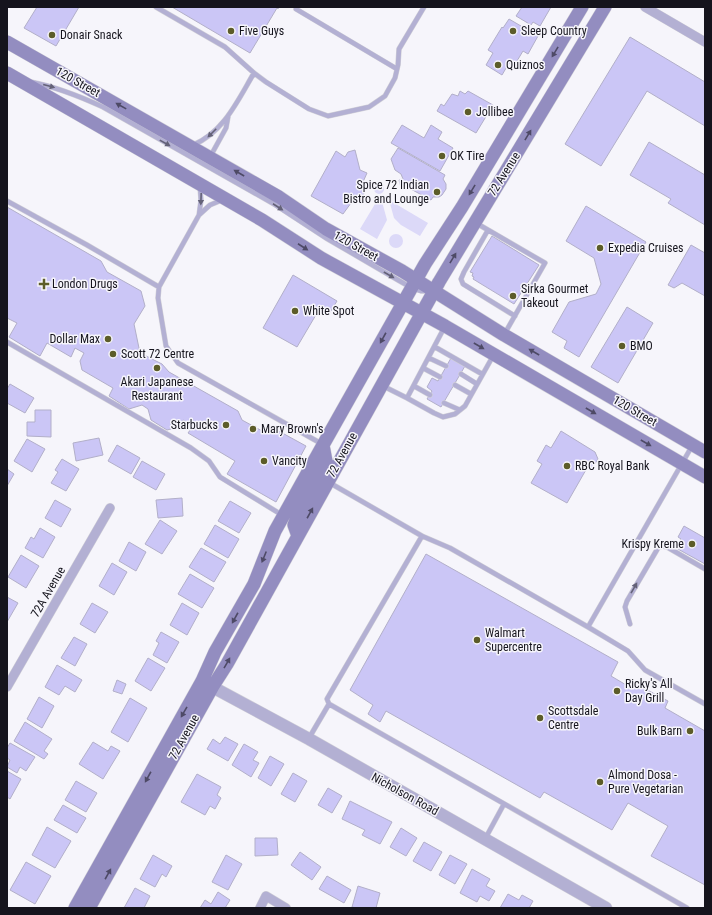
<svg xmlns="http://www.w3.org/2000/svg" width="712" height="915" font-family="'Roboto Condensed',sans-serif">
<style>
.green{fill:#dcd9f8}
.building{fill:#cbc6f6;stroke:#b2afc9}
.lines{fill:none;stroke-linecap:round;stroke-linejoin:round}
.service-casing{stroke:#d2d1d7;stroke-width:5.5}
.minor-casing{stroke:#d2d1d7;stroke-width:10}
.tertiary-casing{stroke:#d2d1d7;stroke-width:13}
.secondary-casing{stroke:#d2d1d7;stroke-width:14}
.service{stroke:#b3b0d3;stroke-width:4.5}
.minor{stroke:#b3b0d3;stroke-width:9}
.tertiary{stroke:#b3b0d3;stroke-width:12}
.secondary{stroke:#938dc0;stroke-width:13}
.oneway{fill:#4e4a66}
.oneway2{fill:#646278}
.poi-dot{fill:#5c5c29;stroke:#f6f5fb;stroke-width:1.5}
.labels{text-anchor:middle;stroke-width:3;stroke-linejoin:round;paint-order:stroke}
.poi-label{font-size:12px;fill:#15141d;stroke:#f6f5fb;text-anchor:start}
.street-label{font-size:12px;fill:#15141d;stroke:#f6f5fb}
</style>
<rect width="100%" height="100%" fill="#f6f5fb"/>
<!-- green -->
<path class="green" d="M374 189a5 5 0 1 1 10 0a5 5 0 1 1-10 0Z
M381,198L387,220L377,239L360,229L378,199Z
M389,200L428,223L420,236L401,225L394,218Z
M389 241a7 7 0 1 1 14 0a7 7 0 1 1-14 0Z"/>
<!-- building -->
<path class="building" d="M37,7H79L56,46L24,28Z
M172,7H279L278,9L277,8L250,53Z
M522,7H551L540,26L533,22L531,25L516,16Z
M509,19L538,36L528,54L523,51L514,66L509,63L502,75L486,65L493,53L488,50L502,27L503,28Z
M630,37L705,82V126L647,91L601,166L565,144Z
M460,91L465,94L468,91L493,105L476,133L437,111L441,104L444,106L452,94L458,96Z
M402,125L424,138L431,125L442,132L438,139L453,148L440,171L391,143Z
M649,142L705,175V225L668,203L671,199L630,175Z
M398,148L445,175L443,179L446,184V189L442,195L439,197H433L431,200L407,187L401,188L399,180L403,179L401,174L395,170L391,159Z
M355,150L360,170L367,173L363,182L365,187L364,193L359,201L351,203L343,214L311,196L336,151L345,157L348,152Z
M586,206L646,242L579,357L564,348L567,341L552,332L569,302L596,294L601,284L594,258L566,241Z
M7,207L101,261L107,272L141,291L145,306L134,324L140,353L162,364L169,372L238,411L242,420L264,432L275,429L306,446L276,502L227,474L235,461L188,433L193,426L183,420L179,427L167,430L151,420L148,409L142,405L129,409L109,396L113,388L82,370L80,361L84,353L75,348L71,357L47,343L40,356L9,337L17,323L7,318Z
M492,236L539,265L514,304L473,279L474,277L472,276L473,273L470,272Z
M691,245L705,253V296L682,283L674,288L668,285Z
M293,275L337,301L329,314L320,308L297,347L263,328Z
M627,307L653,323L618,383L591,367Z
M451,358L465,366L441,407L427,399L432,391L427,387L432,378L438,381Z
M10,384L34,398L25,413L7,403V389Z
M35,410H51V437L27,436V422H35Z
M561,431L595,452L598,459L591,470L587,468L567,503L531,483L542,464L537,461L546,445L551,448Z
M99,438L103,455L76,461L73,443Z
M27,439L45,449L32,472L14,461Z
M117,445L140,458L131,474L108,461Z
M62,459L79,469L66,491L51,483L58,472L55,470Z
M142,461L165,474L156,490L133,477Z
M7,469L14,474L7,486Z
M182,498L183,516L158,518L156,500Z
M55,500L71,509L61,527L45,518Z
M230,501L251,513L239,533L218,521Z
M160,520L177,531L162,554L145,544Z
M215,525L239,539L228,558L204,544Z
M684,526L705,538V564L676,548L681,539L678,537Z
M40,528L55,537L43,558L25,548L31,537L34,539Z
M129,542L146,552L136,571L119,561Z
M201,548L226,562L214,582L189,567Z
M426,554L618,662L611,676L633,689L636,684L668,701L665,708L705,731V885L651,856L668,826L628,803L612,830L544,792L540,798L386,711L380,722L368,714L373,705L350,690Z
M21,555L39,566L26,588L8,577Z
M112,563L127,572L114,595L99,586Z
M190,574L214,588L202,608L178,594Z
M7,597L18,603L7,622Z
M92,603L108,612L95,633L80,624Z
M182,603L199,613L187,635L170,625Z
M161,632L179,642L167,663L153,655L159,643L156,641Z
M74,637L87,644L75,666L61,658Z
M148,658L165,668L151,691L135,681Z
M57,665L82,680L75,692L65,686L59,695L45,687Z
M117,680L126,684L122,694L113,691Z
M39,697L54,706L42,728L27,719Z
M130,698L147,708L128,742L111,732Z
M25,722L52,739L44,751L48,754L44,759L14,741Z
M225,737L238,744L228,761L207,749L213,739L220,744Z
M93,742L108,751L111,746L120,751L103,779L79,764Z
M10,743L35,757L26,771L20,767L17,773L7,767L10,760L7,758V748Z
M244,744L258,752L253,760L259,763L251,777L232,765Z
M270,756L284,764L271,786L258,778Z
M7,771L21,779L10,799L7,797Z
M293,773L307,781L295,802L281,794Z
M197,774L221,787L217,795L221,798L215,809L210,806L205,815L181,802Z
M76,781L97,793L86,812L65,800Z
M328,788L342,796L332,813L318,805Z
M350,801L392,822L380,844L362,835L365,830L342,819Z
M63,805L86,818L77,833L54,820Z
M47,827L71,841L55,868L32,855Z
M401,828L417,838L406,856L390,847Z
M255,838H277L278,855L255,856Z
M424,842L442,852L431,871L413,861Z
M300,852L321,867L312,880L291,865Z
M153,855L172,866L166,877L162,874L155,887L140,879Z
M226,855L242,864L228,890L212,882Z
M450,855L467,864L455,884L439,875Z
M26,862L51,876L35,904L10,890Z
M472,869L490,879L486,886L495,891L489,901L480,896L477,902L460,893Z
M327,876L351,890L344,903L319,889Z
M358,886L380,893L376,908H356L352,907Z
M135,888L150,896L144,908H124Z
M218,892L230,900L225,908H200L205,900L211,904Z
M508,894L519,900L522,895L533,901L529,908H500Z"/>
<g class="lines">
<defs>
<path id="service" d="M156,7L225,47L254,73
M297,7L296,9L397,69
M31,82C57,87 79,96 103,107L274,204L326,238L398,280L412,288L421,291H427
M193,145C224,132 238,100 254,73L266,82L309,109L328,116L369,107L385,96L395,78L398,65L399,49L424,7
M210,157L226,128L228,117
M7,201L87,245L159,287L158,298L166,346L178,363L322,444
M199,215L201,200L200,187
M476,223L545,263L505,333
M488,230L464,272L461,279L463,284L515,316
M159,287L199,215L210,205L222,200
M7,342L191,448L209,461L220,477L282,515
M435,347L482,374
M429,358L446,366
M423,368L440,377
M461,374L477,384
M455,385L471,394
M383,386L407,398L444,328
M414,386L430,395
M407,398L434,413L443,417L455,414L465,406L493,356
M444,403L460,410
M330,483L422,536L450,548L588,627L628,651L645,670L705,704
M630,624L625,607L627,601L658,548L662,546L667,547L705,569
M588,627L692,446
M329,704L687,908
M309,738L329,704L327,699L422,536
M485,839L504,804"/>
<path id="minor" d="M645,7L705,42
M7,687L110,508
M260,908L266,896L286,908"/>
<path id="tertiary" d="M205,683L309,739L606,908"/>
<path id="secondary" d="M7,42L279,197L326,229L402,271L504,335L705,452
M7,73L262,220L321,258L445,326L705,477
M298,536L294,525L300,510L326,461L323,445
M75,908L202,681L215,652L254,584L275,531L323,445L425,264L462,207L582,7
M89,908L213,686L227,664L439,282L605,7"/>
</defs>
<!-- service casing -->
<use href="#service" class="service-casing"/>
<!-- minor casing -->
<use href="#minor" class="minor-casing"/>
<!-- tertiary casing -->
<use href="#tertiary" class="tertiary-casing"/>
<!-- secondary casing -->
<use href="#secondary" class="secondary-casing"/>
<!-- service -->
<use href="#service" class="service"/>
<!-- minor -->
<use href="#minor" class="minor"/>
<!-- tertiary -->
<use href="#tertiary" class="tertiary"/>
<!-- secondary -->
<use href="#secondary" class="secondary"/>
</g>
<!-- one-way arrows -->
<defs><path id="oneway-solid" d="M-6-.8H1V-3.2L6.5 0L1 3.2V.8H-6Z"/></defs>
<g class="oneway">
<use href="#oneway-solid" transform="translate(555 52) rotate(121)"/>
<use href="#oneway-solid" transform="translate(121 106) rotate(-151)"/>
<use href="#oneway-solid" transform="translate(528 135) rotate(-59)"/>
<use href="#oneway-solid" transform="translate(239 173) rotate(-150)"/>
<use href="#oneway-solid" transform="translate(472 190) rotate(121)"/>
<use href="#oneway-solid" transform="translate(303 247) rotate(33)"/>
<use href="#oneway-solid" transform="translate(453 258) rotate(-59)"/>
<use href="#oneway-solid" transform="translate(383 338) rotate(119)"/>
<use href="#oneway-solid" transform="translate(479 346) rotate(30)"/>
<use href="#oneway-solid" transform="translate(534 352) rotate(-150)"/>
<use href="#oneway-solid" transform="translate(591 411) rotate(30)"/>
<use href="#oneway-solid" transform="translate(646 443) rotate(30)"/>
<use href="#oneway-solid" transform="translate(310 513) rotate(-61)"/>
<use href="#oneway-solid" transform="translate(264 557) rotate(112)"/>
<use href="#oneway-solid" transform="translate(235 618) rotate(119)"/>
<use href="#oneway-solid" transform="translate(227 663) rotate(-60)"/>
<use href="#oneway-solid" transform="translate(184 712) rotate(120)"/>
<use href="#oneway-solid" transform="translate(148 777) rotate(119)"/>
<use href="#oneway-solid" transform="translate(108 874) rotate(-61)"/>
</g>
<g class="oneway2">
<use href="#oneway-solid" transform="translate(49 86) rotate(15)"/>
<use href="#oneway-solid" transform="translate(212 133) rotate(135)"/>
<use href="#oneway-solid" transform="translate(165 143) rotate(29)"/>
<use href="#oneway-solid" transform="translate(201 199) rotate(92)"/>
<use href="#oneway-solid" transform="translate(278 207) rotate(33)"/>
<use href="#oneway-solid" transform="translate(389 275) rotate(30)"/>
<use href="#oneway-solid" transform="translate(634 588) rotate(-60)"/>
</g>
<!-- markers -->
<g class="poi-dot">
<circle cx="231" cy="31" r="4"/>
<circle cx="513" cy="31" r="4"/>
<circle cx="52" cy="35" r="4"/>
<circle cx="498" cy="65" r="4"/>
<circle cx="468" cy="112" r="4"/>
<circle cx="442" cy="156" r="4"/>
<circle cx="437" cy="192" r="4"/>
<circle cx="600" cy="248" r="4"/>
<path d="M42 278h4v4h4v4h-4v4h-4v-4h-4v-4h4z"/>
<circle cx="513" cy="296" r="4"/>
<circle cx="295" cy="311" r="4"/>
<circle cx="108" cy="339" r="4"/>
<circle cx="622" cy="346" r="4"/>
<circle cx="113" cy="354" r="4"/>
<circle cx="157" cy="368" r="4"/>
<circle cx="226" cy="425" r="4"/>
<circle cx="253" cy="429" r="4"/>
<circle cx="264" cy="461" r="4"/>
<circle cx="567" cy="466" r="4"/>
<circle cx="692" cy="544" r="4"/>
<circle cx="477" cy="640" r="4"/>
<circle cx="617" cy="691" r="4"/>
<circle cx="540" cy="718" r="4"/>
<circle cx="690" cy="731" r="4"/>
<circle cx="600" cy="782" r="4"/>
</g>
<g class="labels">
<!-- poi labels -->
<g class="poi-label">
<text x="239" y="35">Five Guys</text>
<text x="521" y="35">Sleep Country</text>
<text x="60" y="39">Donair Snack</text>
<text x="506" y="69">Quiznos</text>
<text x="476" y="116">Jollibee</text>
<text x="450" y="160">OK Tire</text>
<text x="429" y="189" text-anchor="end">Spice 72 Indian<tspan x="429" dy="14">Bistro and Lounge</tspan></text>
<text x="608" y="252">Expedia Cruises</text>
<text x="52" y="288">London Drugs</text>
<text x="521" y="293">Sirka Gourmet<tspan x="521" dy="14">Takeout</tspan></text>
<text x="303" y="315">White Spot</text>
<text x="100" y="343" text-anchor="end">Dollar Max</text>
<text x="630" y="350">BMO</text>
<text x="121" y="358">Scott 72 Centre</text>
<text x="157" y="386" text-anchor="middle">Akari Japanese<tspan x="157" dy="14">Restaurant</tspan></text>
<text x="218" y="429" text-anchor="end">Starbucks</text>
<text x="261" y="433">Mary Brown's</text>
<text x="272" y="465">Vancity</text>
<text x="575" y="470">RBC Royal Bank</text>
<text x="684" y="548" text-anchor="end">Krispy Kreme</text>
<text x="485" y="637">Walmart<tspan x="485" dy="14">Supercentre</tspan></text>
<text x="625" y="688">Ricky's All<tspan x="625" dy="14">Day Grill</tspan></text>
<text x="548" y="715">Scottsdale<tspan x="548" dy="14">Centre</tspan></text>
<text x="682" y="735" text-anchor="end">Bulk Barn</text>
<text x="608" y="779">Almond Dosa -<tspan x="608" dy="14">Pure Vegetarian</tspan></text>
</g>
<!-- street labels -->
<g class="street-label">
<text transform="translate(78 82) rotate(29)" y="4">120 Street</text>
<text transform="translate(504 174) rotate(-58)" y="4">72 Avenue</text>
<text transform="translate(356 246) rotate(29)" y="4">120 Street</text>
<text transform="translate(635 411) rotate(30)" y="4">120 Street</text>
<text transform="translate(342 455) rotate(-61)" y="4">72 Avenue</text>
<text transform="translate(48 592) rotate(-60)" y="4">72A Avenue</text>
<text transform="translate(184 737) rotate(-61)" y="4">72 Avenue</text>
<text transform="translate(405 794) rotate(29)" y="4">Nicholson Road</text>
</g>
</g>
<!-- border -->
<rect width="712" height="915" fill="none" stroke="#15141d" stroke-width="16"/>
</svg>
